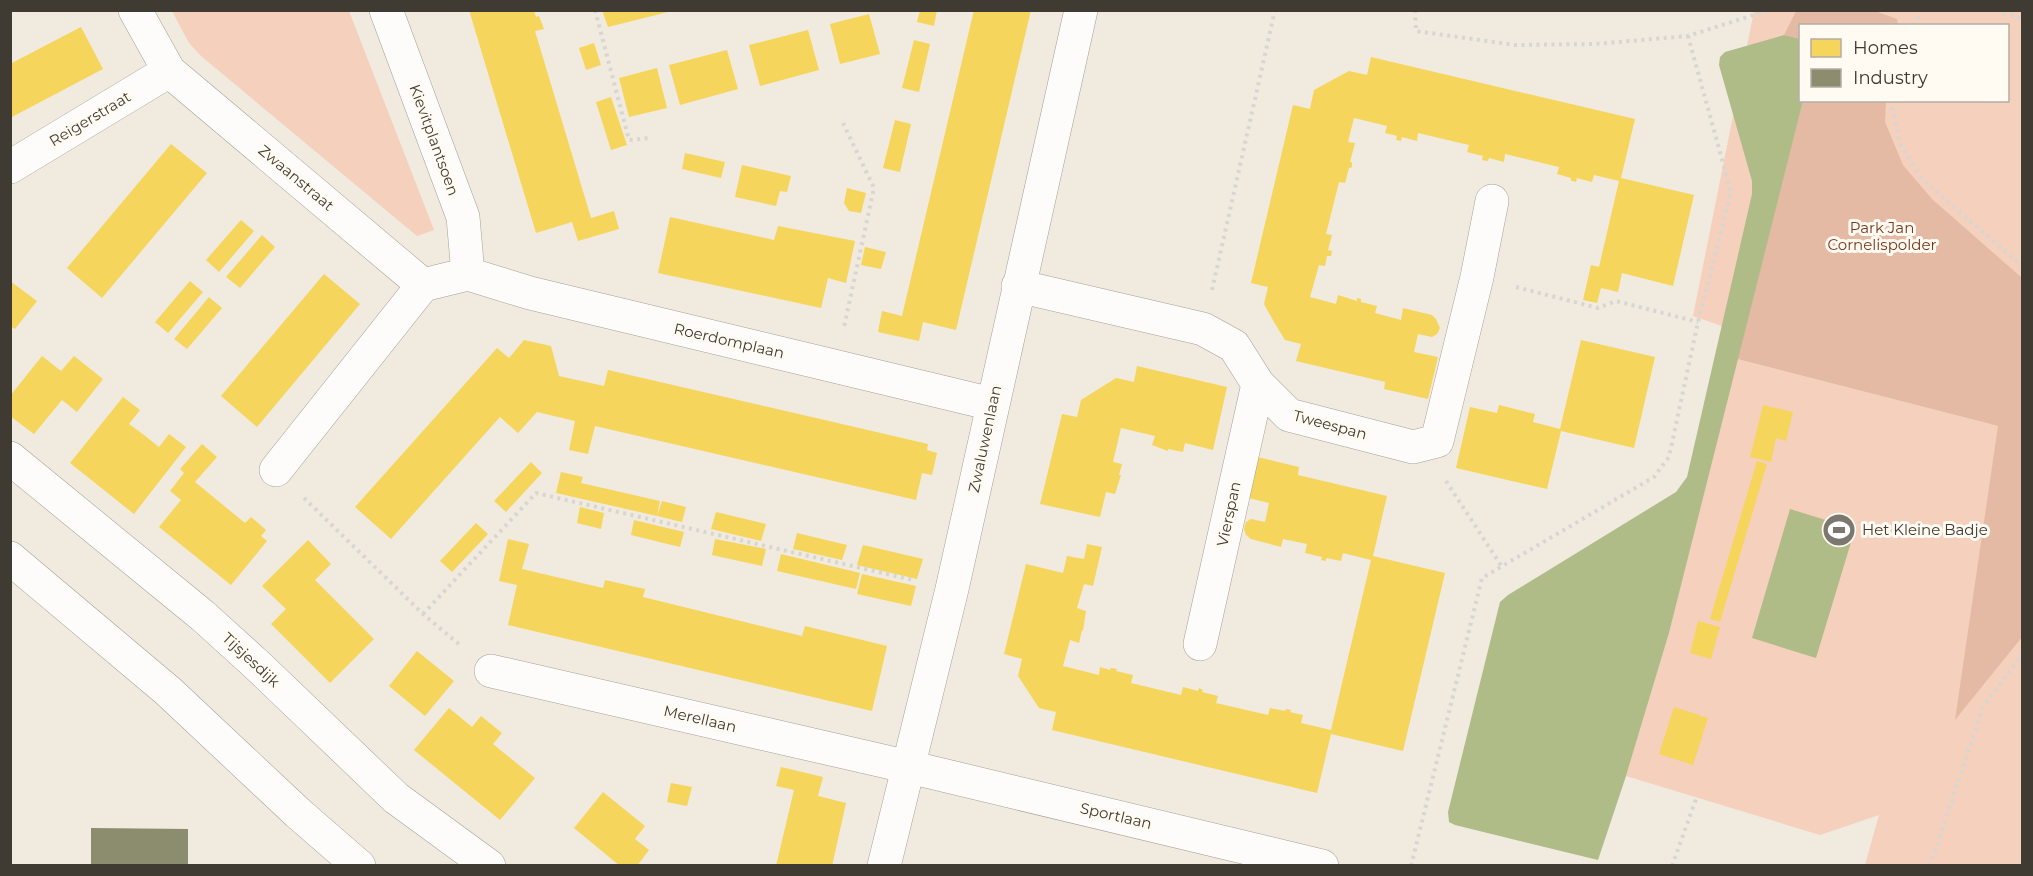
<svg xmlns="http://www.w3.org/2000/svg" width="2033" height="876" font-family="Montserrat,sans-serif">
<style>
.green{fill:#f4d0bd;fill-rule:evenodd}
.forest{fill:#e5baa5}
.water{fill:#b0bc87}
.homes{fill:#f6d55c}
.industry{fill:#8c8c6e}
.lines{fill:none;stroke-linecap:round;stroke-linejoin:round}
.street-casing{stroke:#a49f97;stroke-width:34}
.path{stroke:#d7d6d2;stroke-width:4;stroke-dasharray:3 4.5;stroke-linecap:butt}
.street{stroke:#fdfcfa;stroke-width:33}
.labels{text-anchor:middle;stroke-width:6;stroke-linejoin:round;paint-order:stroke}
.street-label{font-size:15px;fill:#3f3b33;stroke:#fffaf2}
.park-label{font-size:15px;fill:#7b3819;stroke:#fffaf2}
.poi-label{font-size:15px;fill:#3f3b33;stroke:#fffaf2;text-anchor:start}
</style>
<rect width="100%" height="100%" fill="#f0eadf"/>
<!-- green -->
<path class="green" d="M172,11H349L434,230L417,236L201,56L189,43Z
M1754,11H2022V865H1865L1879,815L1820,835L1626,776L1669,633L1737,359L1990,424L1992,420L1693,316ZM1800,26H2008V100H1800Z"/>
<!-- forest -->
<path class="forest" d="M1796,11H1875L1897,19L1898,25L1800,26V39L1784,35Z
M1803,101H1886L1885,122L1903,165L1932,199L2022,278V637L1955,720L1998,426L1737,359Z"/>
<!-- water -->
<path class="water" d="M1784,35L1800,39V100L1803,101L1669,633L1626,776L1598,860L1455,825L1449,822L1448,812L1500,602L1508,595L1676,492L1687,477L1752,194V181L1719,65L1720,57L1725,52Z
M1790,509L1855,529L1816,658L1752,638Z"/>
<!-- homes -->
<path class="homes" d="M469,10H534L536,17L539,16L544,29L535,31L591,218L614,211L619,229L578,241L572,222L536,233Z
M602,10H672V11L608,27Z
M920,10H937L934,26L917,22Z
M974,10H1031L956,330L923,322L919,341L878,332L882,311L902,316Z
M869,14L880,54L840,64L830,24Z
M81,27L103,69L10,118V64Z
M808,30L819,70L760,86L749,45Z
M914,40L930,44L919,92L902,88Z
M594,43L601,65L586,70L579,48Z
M727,50L738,89L680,105L669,65Z
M1371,57L1635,119L1621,178L1694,195L1673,286L1622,273L1618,292L1601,288L1597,303L1583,300L1591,265L1599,267L1619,181L1594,175L1592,182L1577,178L1576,182L1573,181H1571V178L1557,174L1559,167L1505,154L1504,162L1489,158L1488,161L1482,160L1483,156L1467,152L1469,145L1418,133L1417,141L1402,137L1401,141L1396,140L1397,136L1385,133L1387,126L1354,118L1348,142L1355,143L1350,162H1352V166L1351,168H1349L1345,183L1339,182L1326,234L1332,235L1328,250L1332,251L1331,256H1327L1325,266L1319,265L1310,297L1336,304L1338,295L1357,301V298L1361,299V302L1377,306L1375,313L1401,320L1403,308L1432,315L1436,319L1440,328L1437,334L1432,337L1418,334L1414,352L1438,357L1428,399L1384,389L1385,382L1296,361L1301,344L1285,340L1274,322L1264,304L1268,287L1251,283L1293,105L1310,109L1314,90L1349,71L1367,75Z
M657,68L667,108L629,117L619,78Z
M611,97L627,145L611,150L596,102Z
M895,120L911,124L900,172L883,168Z
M171,144L207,173L102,298L67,268Z
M685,153L725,162L721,178L682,169Z
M742,165L791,176L787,192L780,191L776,206L735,197Z
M847,188L866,193L861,213L849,211L844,203Z
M670,217L774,240L778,226L855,241L846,283L828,278L821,308L658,273Z
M241,220L254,231L219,272L206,260Z
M262,235L275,247L240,288L226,277Z
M865,247L886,252L881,269L861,265Z
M324,274L360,304L257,427L221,396Z
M10,281L37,301L15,329L10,326Z
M190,281L203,292L168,333L155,322Z
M209,297L222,308L187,349L174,339Z
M524,340L551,346L559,376L604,386L608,370L928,444L927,450L937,453L932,475L922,473L916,500L595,426L588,454L569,450L575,421L537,412L518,433L500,417L391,539L355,507L497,348L509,358Z
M1581,340L1655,357L1634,448L1561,431L1547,489L1456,468L1470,407L1497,413L1499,405L1535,414L1533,422L1560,429Z
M42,356L61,371L74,356L103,379L77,412L62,400L34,434L10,416V396Z
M1137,366L1227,387L1213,450L1185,443L1183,452L1168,449V451L1152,445L1155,436L1121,428L1113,462L1122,464L1119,475H1121L1115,494L1106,492L1100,517L1040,504L1062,414L1077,417L1081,400L1116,378L1134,382Z
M123,397L140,410L129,424L144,435L159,447L169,434L186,447L134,514L70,463Z
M1763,405L1793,412L1786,441L1776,438L1771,462L1750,457Z
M202,444L217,457L195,482L245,523L251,517L266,530L261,536L267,541L231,585L159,527L181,500L170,491L184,473L180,469Z
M1254,456L1299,467L1298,475L1387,496L1373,556L1445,573L1403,751L1331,734L1317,793L1052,730L1056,712L1039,708L1018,676L1022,659L1004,654L1026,564L1063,573L1067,556L1084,559L1087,544L1102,547L1093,586L1084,584L1077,608L1086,611L1083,631L1082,630L1079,643L1070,640L1063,666L1099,675L1100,667L1110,670L1111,668L1117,669L1116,671L1133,675L1131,683L1181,695L1183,687L1198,691L1199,688L1203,690L1202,692L1218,696L1216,703L1268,715L1270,708L1285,711L1286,709L1291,710L1290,712L1303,715L1301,723L1331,730L1371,560L1343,553L1341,561L1326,558V561L1321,560L1322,557L1305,553L1307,544L1283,539L1281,547L1251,539L1246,535L1244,529L1246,522L1251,519L1265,522L1269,503L1244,497Z
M1757,461L1767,464L1720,622L1710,619Z
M531,462L542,473L506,512L494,501Z
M561,472L583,477L581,483L660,501L657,516L556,493Z
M662,501L686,507L682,522L657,516Z
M580,507L604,513L601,529L577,523Z
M716,512L766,524L761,541L711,529Z
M634,520L684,532L680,547L631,535Z
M476,523L488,534L452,572L440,561Z
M797,533L847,545L842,560L793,549Z
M508,539L529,544L522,569L603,588L605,580L645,589L643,597L802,636L805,626L887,646L872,711L508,625L517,585L499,581Z
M715,539L766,549L762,566L712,555Z
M308,540L331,564L315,580L374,639L330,683L271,624L286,609L262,586Z
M863,545L923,559L917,579L857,565Z
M781,554L860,573L856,589L777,571Z
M862,574L916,586L911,606L857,594Z
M1698,621L1720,627L1711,659L1690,653Z
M417,651L454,681L425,716L389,686Z
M1674,707L1708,718L1693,765L1659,754Z
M449,708L472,727L481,716L502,733L493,744L535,778L500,820L414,750Z
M781,767L823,777L818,796L846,803L832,866H776L794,790L776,786Z
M671,783L692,787L687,806L667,802Z
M603,792L645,826L635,839L649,850L637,866H620L574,828Z"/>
<!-- industry -->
<path class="industry" d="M91,828L188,829V866H91Z"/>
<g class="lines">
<defs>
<path id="street" d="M135,10L169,71L423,285L468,274
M386,10L463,217L468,274
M10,167L169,71
M468,274L530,293L992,404
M1018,286L1203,329L1234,346L1258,384L1289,415L1413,447L1437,441L1477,277L1492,201
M10,458L203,616L256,664L396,798L489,866
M276,470L423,285
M10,558L168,691L298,813L359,866
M1200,644L1258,384
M491,671L909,767L1322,866
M884,866L952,589L1081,10"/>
</defs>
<!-- street casing -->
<use href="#street" class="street-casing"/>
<!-- path -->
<path class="path" d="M595,10L629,140L651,138
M1415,10L1416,31L1515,45L1595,44L1688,36L1769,10
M1996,10L2022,19
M1915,26L1920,10
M1893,100L1892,106L1900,144L1922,179L2022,266
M843,123L874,188L844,327
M1516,287L1598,308L1616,301L1698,322
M1212,290L1275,10
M1446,481L1502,567
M304,498L423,614L460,645
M423,614L536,493L913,580
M1411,866L1482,578L1654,477L1669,457L1698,322L1731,192L1688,36
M1672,866L1696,799
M1930,866L1983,707L2022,655"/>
<!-- street -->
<use href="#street" class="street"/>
</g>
<!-- icons -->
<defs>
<symbol id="stadium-disc" viewBox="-11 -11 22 22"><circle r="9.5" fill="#7d786f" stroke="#fffaf2"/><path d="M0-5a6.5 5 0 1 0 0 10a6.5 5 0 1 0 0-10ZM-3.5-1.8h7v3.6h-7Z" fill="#fff"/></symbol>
</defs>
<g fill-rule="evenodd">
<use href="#stadium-disc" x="1820" y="511" width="38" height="38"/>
</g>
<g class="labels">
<!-- street labels -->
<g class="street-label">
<text transform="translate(90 119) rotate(-31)" y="5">Reigerstraat</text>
<text transform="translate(434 140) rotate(70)" y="5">Kievitplantsoen</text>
<text transform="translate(296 178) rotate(40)" y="5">Zwaanstraat</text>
<text transform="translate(729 341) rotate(13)" y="5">Roerdomplaan</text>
<text transform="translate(1330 425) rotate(15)" y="5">Tweespan</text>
<text transform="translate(985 439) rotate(-78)" y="5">Zwaluwenlaan</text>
<text transform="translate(1229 514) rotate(-78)" y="5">Vierspan</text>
<text transform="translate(251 660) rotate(43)" y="5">Tijsjesdijk</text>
<text transform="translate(700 719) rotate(13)" y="5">Merellaan</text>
<text transform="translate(1116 816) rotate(13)" y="5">Sportlaan</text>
</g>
<!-- park labels -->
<g class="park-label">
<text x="1882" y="233">Park Jan<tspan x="1882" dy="17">Cornelispolder</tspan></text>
</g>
<!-- poi labels -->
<g class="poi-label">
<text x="1862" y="535">Het Kleine Badje</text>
</g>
</g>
<!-- border -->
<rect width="2033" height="876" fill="none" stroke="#3f3b33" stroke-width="24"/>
<!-- legend -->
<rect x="1799" y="24" width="210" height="78" fill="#fffaf2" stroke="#b2aea6" stroke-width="1.5"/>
<rect x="1811" y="39" width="30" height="18" fill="#f6d55c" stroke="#b2aea6" stroke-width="1.5"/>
<text x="1853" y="54" font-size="18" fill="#3f3b33">Homes</text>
<rect x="1811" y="69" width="30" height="18" fill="#8c8c6e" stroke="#b2aea6" stroke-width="1.5"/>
<text x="1853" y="84" font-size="18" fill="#3f3b33">Industry</text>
</svg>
